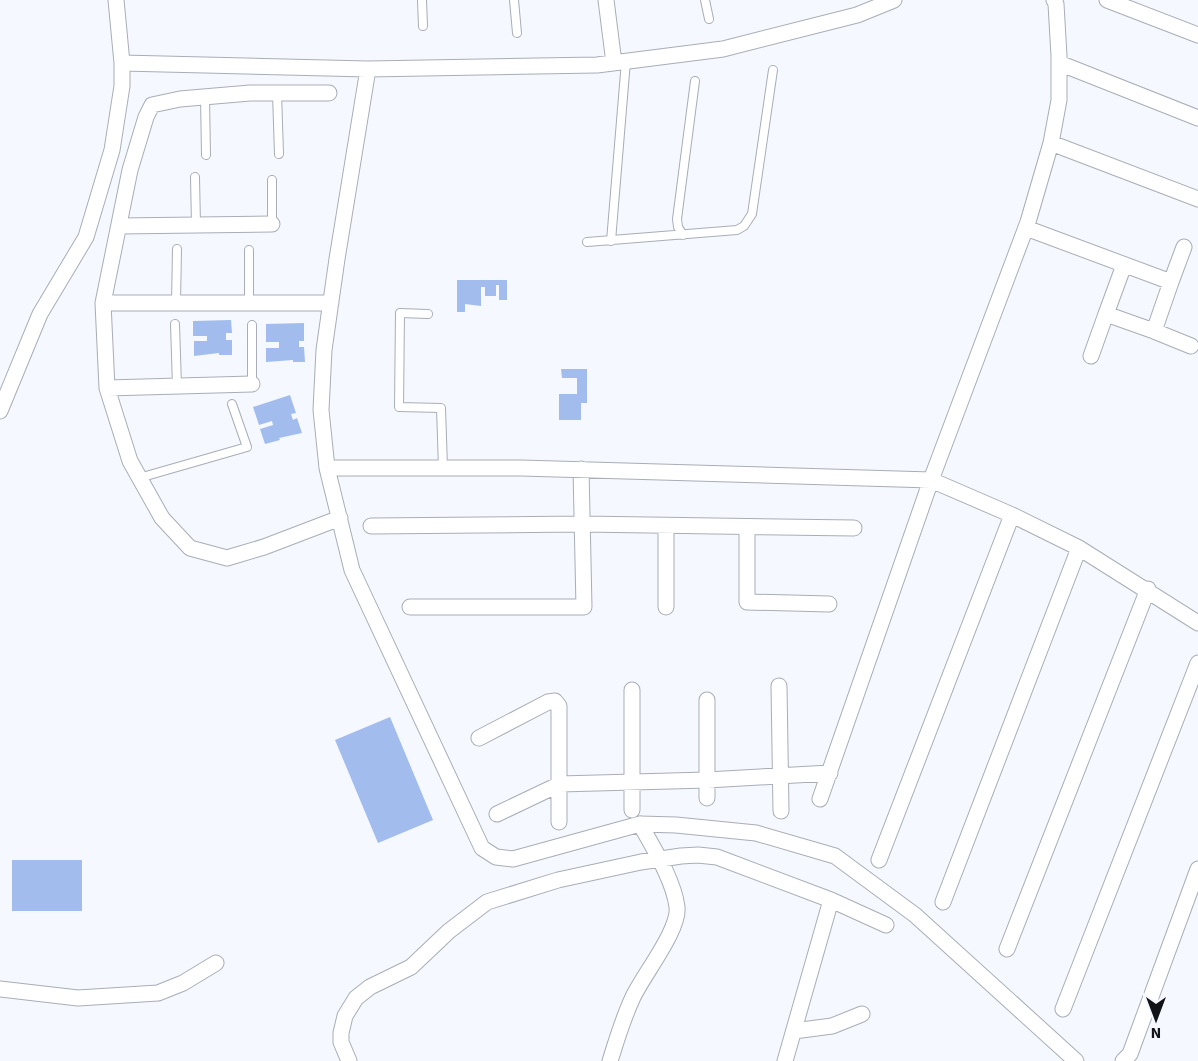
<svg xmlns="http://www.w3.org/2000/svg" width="1198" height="1061" font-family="'Source Sans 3',sans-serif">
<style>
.building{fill:#a2bced}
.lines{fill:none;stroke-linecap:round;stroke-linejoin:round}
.service-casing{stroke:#a8adb7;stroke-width:10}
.minor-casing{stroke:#a8adb7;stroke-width:17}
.service{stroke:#fff;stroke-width:8}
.minor{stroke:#fff;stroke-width:15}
</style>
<rect width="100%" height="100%" fill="#f5f8ff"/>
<!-- building -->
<path class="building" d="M457,280H507V300H499V285H496V296H485V287H481V306L465,304V312H457Z
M231,320L232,333H226V340H232V355H219V353L194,356V341H207V336H193V321Z
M304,323V341H299V347H304L305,362H293V360L266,362V348H279V342H266V324Z
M561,369H587V403H581V420H559V394H577V378H562Z
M290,395L296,413L291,414L293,420L297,418L302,433L279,438L280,440L265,444L260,429L273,425L272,421L259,425L253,407Z
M390,717L433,820L378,843L335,740Z
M12,860H82V911H12Z"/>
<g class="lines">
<defs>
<path id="service" d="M422,0L423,26
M514,0L517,33
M705,0L709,19
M277,93L279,154
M205,97L206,155
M195,177L196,225
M272,180V224
M683,235L678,227L677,219L695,81
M611,241L626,61
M587,242L737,230L744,226L752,214L773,70
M249,250V303
M176,303L177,249
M428,314L400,313L399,407L441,408L443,468
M175,324L177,386
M252,325V384
M139,478L247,447L232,404"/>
<path id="minor" d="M606,0L614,63
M1107,0L1198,35
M122,63L368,69L597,65L723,49L857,15L894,0
M1059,63L1198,118
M368,69L337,259L324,350L321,410L327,468L352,570L482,848L496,857L513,859L640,824L676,825L756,833L835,856L915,915L1076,1061
M329,93H250L180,99L152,105L146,117L130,170L103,303L107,388L130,461L162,518L190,548L227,558L264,547L340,518
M1051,143L1198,199
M119,226L272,224
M1026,228L1171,282L1154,331L1106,314L1124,265
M1171,282L1184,247
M103,303H331
M1154,331L1191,346
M1091,356L1106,314
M107,388L252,384
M0,411L40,314L86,237L112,150L122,86V63L116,0
M327,468H521L931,480L1012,515L1079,548L1198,623
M371,526L582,524L854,528
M666,526V607
M747,528V602L829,604
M410,607H584L581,469
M779,686L781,811
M632,690V810
M479,738L548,702L555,701L559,706V822
M707,798V700
M820,799L931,480L1028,222L1051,143L1059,100V56L1056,4L1054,0
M497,814L560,784L707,780L830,773
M879,860L1012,515
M943,902L1079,548
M1007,949L1148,589
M0,989L78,998L158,993L183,983L216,963
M1063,1009L1198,663
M794,1031L832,1026L862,1014
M349,1061L341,1042V1033L345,1016L356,998L370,987L411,967L449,931L487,902L558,880L641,862L681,856L698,855L717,857L831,900L886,925
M610,1061C617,1039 623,1018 633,997C644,974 680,929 677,907C674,881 653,847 640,824
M785,1061L831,900
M1123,1061L1130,1054L1198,869"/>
</defs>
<!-- service casing -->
<use href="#service" class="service-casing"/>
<!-- minor casing -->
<use href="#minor" class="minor-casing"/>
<!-- service -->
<use href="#service" class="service"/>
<!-- minor -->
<use href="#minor" class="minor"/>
</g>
<!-- north arrow -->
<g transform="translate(1156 1019) rotate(180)" stroke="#f5f8ff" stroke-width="4.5" paint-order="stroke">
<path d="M0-4.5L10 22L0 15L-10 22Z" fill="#111317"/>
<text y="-9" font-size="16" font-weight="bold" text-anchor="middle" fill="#111317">N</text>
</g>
</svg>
